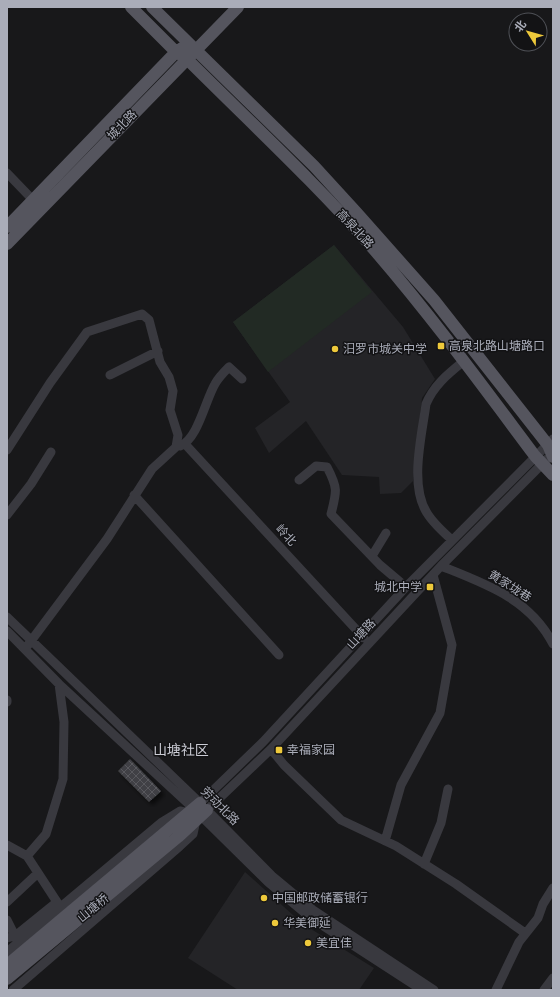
<svg xmlns="http://www.w3.org/2000/svg" width="560" height="997" font-family="'Open Sans','Noto Sans SC',sans-serif">
<style>
.built{fill:#242427}
.green{fill:#222a24}
.building{fill:url(#building-cross-hatch);filter:url(#shadow)}
.lines{fill:none;stroke-linecap:round;stroke-linejoin:round}
.minor{stroke:#39393f;stroke-width:9}
.major{stroke:#55555e;stroke-width:12}
.poi-dot{fill:#eec93b;stroke:#131315;stroke-width:1.5}
.labels{text-anchor:middle;stroke-width:3;stroke-linejoin:round;paint-order:stroke}
.street-label{font-size:12px;fill:#aaadb9;stroke:#131315}
.poi-label{font-size:12px;fill:#aaadb9;stroke:#131315;text-anchor:start}
.quarter-label{font-size:14px;fill:#cbccd5;stroke:#131315}
</style>
<defs>
<pattern id="building-cross-hatch" width="8" height="8" patternUnits="userSpaceOnUse"><rect width="8" height="8" fill="#3f4044"/><path d="M0 0l8 8M0 8l8-8" fill="none" stroke="#58595d"/></pattern>
<filter id="shadow"><feDropShadow dx="3.5" dy="3.5" stdDeviation="2" flood-color="#0009"/></filter>
</defs>
<rect width="100%" height="100%" fill="#18181a"/>
<!-- built -->
<path class="built" d="M334,245L403,327L435,379L422,398L413,481L401,493L380,494L379,477L342,475L306,421L269,453L255,428L290,402L233,322Z
M245,872L303,924L374,968L359,990H238L188,958Z"/>
<!-- green -->
<path class="green" d="M334,245L372,292L268,372L233,322Z"/>
<!-- building -->
<path class="building" d="M130,759L161,791L149,802L118,771Z"/>
<g class="lines">
<!-- minor -->
<path class="minor" d="M7,173L33,200
M110,375L158,351
M185,444L364,638
M180,446C198,439 205,401 215,384C218,378 224,372 229,367L242,379
M7,450L50,383L87,332L142,314L149,320L160,362L169,377L173,391L170,410L178,435L176,447L152,469L107,539L25,649
M299,480L316,466L327,467C338,488 337,491 331,514L380,565L406,587
M134,495L279,655
M7,515L31,484L51,452
M452,540C443,532 433,523 427,513C409,485 422,435 426,404C434,385 448,374 464,361
M372,556L386,533
M441,566C486,584 530,599 553,644
M7,617L200,803L272,876L313,910L434,990
M7,631L59,684L194,809L268,882L311,918L422,990
M7,700V702
M271,749L284,765L341,820L396,846L456,884L525,933
M200,803L263,742L406,587L553,439
M207,810L271,749L441,566L547,459
M385,841L401,785L440,713L452,645L433,575
M7,845L27,856L57,902L15,936L7,938
M27,856L46,834L63,779L64,722L59,684
M424,864L441,823L448,789
M7,902L38,873
M7,920L15,936
M7,952L162,822L180,811L189,813
M13,990L180,846L193,834L196,820
M496,990L519,942L538,918L543,904L553,888
M544,990L553,978"/>
<!-- major -->
<path class="major" d="M131,7L176,52L187,59C251,123 318,185 377,253C433,318 484,388 535,456L553,475
M152,7L314,166L357,213L434,300L548,445L553,457
M7,227L176,52L182,48
M7,244L238,7
M7,965L200,803
M7,979L178,837L207,810"/>
</g>
<!-- markers -->
<g class="poi-dot">
<rect x="437" y="342" width="8" height="8" rx="2"/>
<circle cx="335" cy="349" r="4"/>
<rect x="426" y="583" width="8" height="8" rx="2"/>
<rect x="275" y="746" width="8" height="8" rx="2"/>
<circle cx="264" cy="898" r="4"/>
<circle cx="275" cy="923" r="4"/>
<circle cx="308" cy="943" r="4"/>
</g>
<g class="labels">
<!-- street labels -->
<g class="street-label">
<text transform="translate(122 125) rotate(-46)" y="4">城北路</text>
<text transform="translate(355 229) rotate(47)" y="4">高泉北路</text>
<text transform="translate(286 535) rotate(47)" y="4">岭北</text>
<text transform="translate(510 586) rotate(32)" y="4">黄家垅巷</text>
<text transform="translate(361 634) rotate(-47)" y="4">山塘路</text>
<text transform="translate(220 806) rotate(45)" y="4">劳动北路</text>
<text transform="translate(93 908) rotate(-40)" y="4">山塘桥</text>
</g>
<!-- poi labels -->
<g class="poi-label">
<text x="449" y="350">高泉北路山塘路口</text>
<text x="343" y="353">汨罗市城关中学</text>
<text x="422" y="591" text-anchor="end">城北中学</text>
<text x="287" y="754">幸福家园</text>
<text x="272" y="902">中国邮政储蓄银行</text>
<text x="283" y="927">华美御延</text>
<text x="316" y="947">美宜佳</text>
</g>
<!-- quarter labels -->
<g class="quarter-label">
<text x="181" y="755">山塘社区</text>
</g>
</g>
<!-- border -->
<rect width="560" height="997" fill="none" stroke="#aaadb9" stroke-width="16"/>
<!-- north arrow -->
<g transform="translate(528 32) rotate(307)"><circle r="19" fill="#131315" stroke="#4f5157"/>
<path d="M0-3L7 15L0 10L-7 15Z" fill="#eec93b"/>
<text y="-6" font-size="11" font-weight="bold" text-anchor="middle" fill="#aaadb9">北</text>
</g>
</svg>
